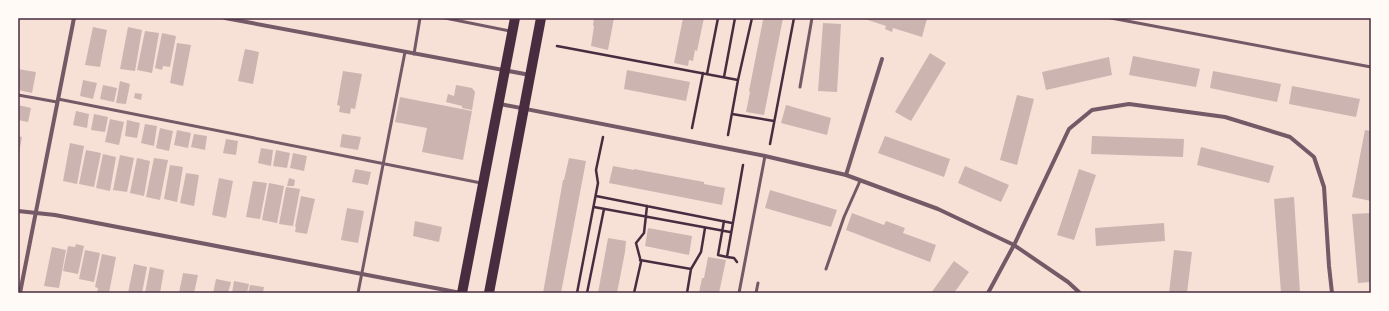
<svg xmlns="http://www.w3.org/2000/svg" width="1389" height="311" font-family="Roboto,sans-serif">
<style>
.building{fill:#ccb4b1}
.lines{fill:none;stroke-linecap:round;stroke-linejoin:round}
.path{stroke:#4a2c40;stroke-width:2.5}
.service{stroke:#755966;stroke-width:3}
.minor{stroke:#755966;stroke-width:4}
.primary{stroke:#4a2c40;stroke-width:10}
.neatline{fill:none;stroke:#4a2c40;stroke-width:1.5}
</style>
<rect width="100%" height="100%" fill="#f7e1d7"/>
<!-- building -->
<path class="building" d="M594,18H614L608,50L591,46L594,26H593Z
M683,18H704L697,51L695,50L693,61L689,60L688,66L674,63Z
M764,18H783L764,115L746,112L750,92L749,91L763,20H764Z
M862,18H923L927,19L922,37L893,28L892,32L885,29L886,26Z
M823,23L841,24L837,92L818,91Z
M93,27L107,30L100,67L85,65Z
M128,27L142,30L135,71L120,69Z
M145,31L159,33L152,73L137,70Z
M162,33L176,36L170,67L163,66L162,70L155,68Z
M177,43L191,45L183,86L170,83Z
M245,49L259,52L253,84L238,81Z
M930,53L946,63L911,121L895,112Z
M1133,56L1200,69L1196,87L1129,75Z
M1109,57L1112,75L1046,90L1042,72Z
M18,69L36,72L32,93L18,90Z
M627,70L690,82L686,101L624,89Z
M343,71L362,74L355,109L351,108L350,114L339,112L340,106L337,105Z
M1213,71L1281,84L1277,102L1210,88Z
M83,80L97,83L93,99L80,96Z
M120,81L130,84L126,104L116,103Z
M103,85L117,88L114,102L100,99Z
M456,85L472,88L475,92L472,110L462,108V106L446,102L448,94L454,96Z
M1292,86L1360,99L1356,117L1289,104Z
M135,93L142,94L141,100L134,98Z
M1017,95L1034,99L1017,165L1000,160Z
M400,97L472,111L463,160L422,152L427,128L395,122Z
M18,105L31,108L28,122L18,120Z
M786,105L831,118L827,135L781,123Z
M76,111L89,114L87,128L73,125Z
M94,114L108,117L105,132L91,130Z
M110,119L124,122L119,145L105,142Z
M127,120L140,123L137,138L125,136Z
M145,124L157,126L154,146L141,143Z
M160,128L173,131L169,151L156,148Z
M177,130L191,133L188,148L174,145Z
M1365,130L1371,131V201L1352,197Z
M194,134L207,136L205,150L191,147Z
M342,134L361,137L358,150L340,147Z
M18,136L22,137L19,153H18Z
M885,136L950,159L944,177L878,153Z
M1092,136L1184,139L1183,157L1091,154Z
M226,139L238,141L236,155L223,153Z
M70,143L84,146L77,184L63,181Z
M1201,147L1274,166L1269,183L1197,165Z
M261,148L273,150L271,166L258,163Z
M86,150L101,153L94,187L79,184Z
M276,150L290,153L287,168L273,166Z
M293,153L307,156L304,171L290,168Z
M103,154L116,157L110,191L96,188Z
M120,155L134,158L127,192L113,190Z
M137,158L150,161L144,196L130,193Z
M154,158L168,160L160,200L146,197Z
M569,158L586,161L561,293H543L563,180H564Z
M170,165L183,167L177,202L164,199Z
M613,166L634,170V169L704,182V184L725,188L722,205L609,183Z
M965,166L1009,185L1001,202L958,183Z
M355,169L371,172L368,185L352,182Z
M1079,169L1096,175L1074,240L1057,235Z
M186,173L199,175L194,206L180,203Z
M219,178L233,181L226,218L212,215Z
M289,178L295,180L294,186H287Z
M253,181L267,183L260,219L246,217Z
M269,183L284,186L277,223L262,220Z
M286,187L300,189L293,226L279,224Z
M770,190L837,210L831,227L765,208Z
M301,196L315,199L307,234L295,232L296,227H295Z
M1294,197L1300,293H1281L1274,199Z
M347,208L364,211L358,243L341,240Z
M852,213L884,225L886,221L905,228L903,233L936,245L930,262L846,230Z
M1371,213V282L1358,283L1352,214Z
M415,221L442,227L439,242L413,236Z
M1164,223L1165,241L1096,246L1095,228Z
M648,228L692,236L689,255L645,246Z
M608,238L626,241L625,252L617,293H598Z
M76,244L84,246L78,274L63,271L68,246L75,247Z
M52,247L66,250L59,288L44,286Z
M85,250L100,253L94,282L79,279Z
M1174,250L1192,252L1187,293H1169Z
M102,254L116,257L109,293H97L98,288L95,287Z
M708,257L726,260L719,293H699L702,278H704Z
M954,261L969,272L954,293H931Z
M134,264L147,267L142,293H128Z
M150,267L164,270L160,293H145Z
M183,273L198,275L194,293H179Z
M216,279L231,282L228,293H213Z
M234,281L249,284L247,293H232Z
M250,285L264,287L263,293H248Z"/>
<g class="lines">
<!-- path -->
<path class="path" d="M557,46L738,80
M707,74L718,18
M724,77L735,18
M732,114L774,121
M692,128L703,73
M728,135L738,80L752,18
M770,144L794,18
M596,196L732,223
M594,207L730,232
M724,221L718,255L727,257
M640,260L691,269
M737,262L734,258L727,257L743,165
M577,293L598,183L596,170L603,137
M587,293L604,209
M634,293L641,262L636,243L644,233L647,206
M687,293L691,269L701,252L705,228"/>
<!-- service -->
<path class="service" d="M445,18L510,31
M1111,18L1371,67
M414,54L420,18
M800,87L812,18
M18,95L57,102
M58,99L481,183
M826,269L844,217L860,181
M358,293L405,52
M739,293L765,156
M756,293L758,283"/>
<!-- minor -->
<path class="minor" d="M225,18L530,75
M500,104L765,156L846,175L938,209L1014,245L1068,282L1080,293
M846,175L882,59
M18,211L55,215L461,293
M20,293L74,18
M988,293L1014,245L1069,129L1092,110L1129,104L1225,117L1290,137L1314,157L1324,187L1329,266L1332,293"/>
<!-- primary -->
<path class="primary" d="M462,293L515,18
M489,293L541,18"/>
</g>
<!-- border -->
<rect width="1389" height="311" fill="none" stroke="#fffaf5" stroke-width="38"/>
<rect x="19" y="19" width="1351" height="273" class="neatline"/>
</svg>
